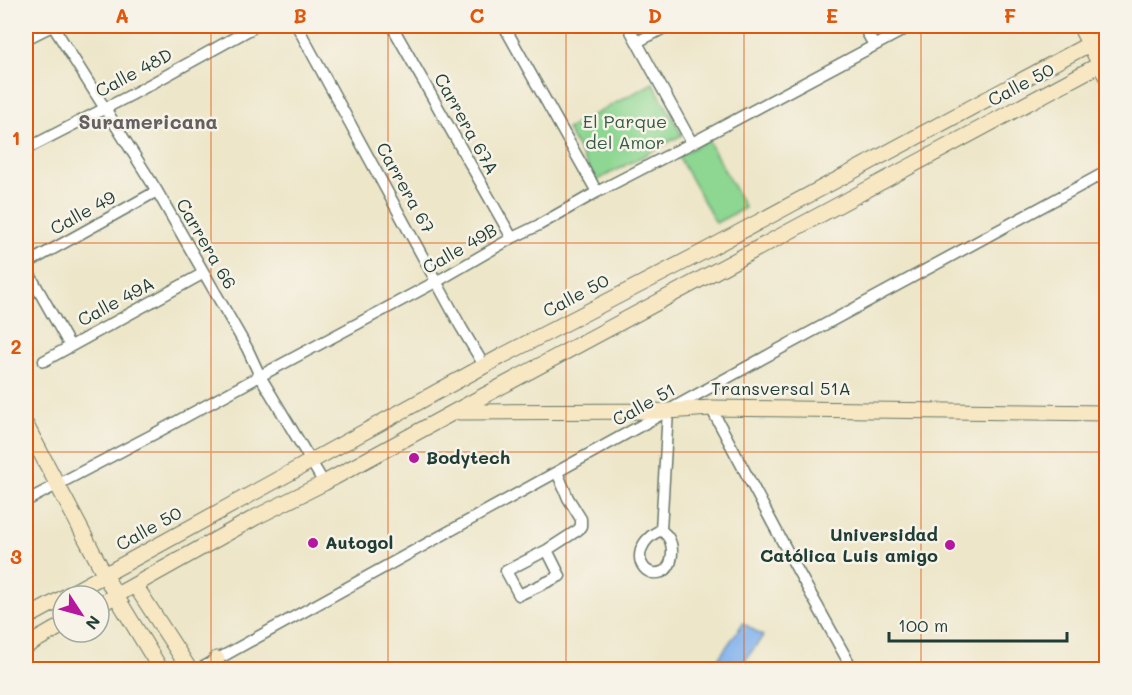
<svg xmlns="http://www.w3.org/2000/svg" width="1132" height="695" font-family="Mali,sans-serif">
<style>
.green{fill:#8dd792;stroke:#568a63;stroke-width:1.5}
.water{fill:#82b2ed;stroke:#507890;stroke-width:1.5}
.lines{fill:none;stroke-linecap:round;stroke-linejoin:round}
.street-casing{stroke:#677868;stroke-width:13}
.secondary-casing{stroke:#677868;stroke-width:17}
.street{stroke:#fff;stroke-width:10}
.secondary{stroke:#f8e7c3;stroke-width:15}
.grid{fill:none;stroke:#de580e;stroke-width:1.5;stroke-opacity:0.55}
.poi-dot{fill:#b5179e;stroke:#f7f3e8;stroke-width:2}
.labels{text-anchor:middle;stroke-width:5;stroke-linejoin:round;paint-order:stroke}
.street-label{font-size:18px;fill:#1f3d34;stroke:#f7f3e8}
.park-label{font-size:18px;fill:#355c47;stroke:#f7f3e8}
.poi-label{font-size:18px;font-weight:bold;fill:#1f3d34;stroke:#f7f3e8;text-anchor:start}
.neighbourhood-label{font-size:20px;font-weight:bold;fill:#646062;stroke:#f7f3e8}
.neatline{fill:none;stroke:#de580e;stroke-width:2}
.grid-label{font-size:20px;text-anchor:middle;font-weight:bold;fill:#de580e}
</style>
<rect width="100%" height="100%" fill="#f7f3e8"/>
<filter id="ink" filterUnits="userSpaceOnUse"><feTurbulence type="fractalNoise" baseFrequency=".0167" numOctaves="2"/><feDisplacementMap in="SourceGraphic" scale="12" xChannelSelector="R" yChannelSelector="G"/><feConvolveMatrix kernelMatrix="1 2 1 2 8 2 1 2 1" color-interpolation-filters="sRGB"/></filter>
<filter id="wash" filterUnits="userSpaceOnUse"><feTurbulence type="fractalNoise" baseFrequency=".008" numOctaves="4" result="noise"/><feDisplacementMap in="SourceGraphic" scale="24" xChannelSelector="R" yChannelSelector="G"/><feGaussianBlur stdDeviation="1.35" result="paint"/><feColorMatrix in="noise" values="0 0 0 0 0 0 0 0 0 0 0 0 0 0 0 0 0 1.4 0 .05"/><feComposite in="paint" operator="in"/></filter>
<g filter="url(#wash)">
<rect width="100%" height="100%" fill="#ede6c9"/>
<!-- green -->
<path class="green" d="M653,83L682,135L596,181L567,129Z
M708,140L745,208L716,223L678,156Z"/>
<!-- water -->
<path class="water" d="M743,623L763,636L739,669H733L718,659Z"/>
</g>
<g filter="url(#ink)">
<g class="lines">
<defs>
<path id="street" d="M53,26L157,191L247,348L260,376L324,483
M297,26L461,327L485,367
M392,26L512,238
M504,26L597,192
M628,26L692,143
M863,26L874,45
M26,39L52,26
M637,42L668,26
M26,149L131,95L256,26
M26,264L157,191
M26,268L70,346
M44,361L204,273
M711,408L798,571L853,670
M26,501L154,434L260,376L443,278L512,238L539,225L597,192L692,143L911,26
M661,530L668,411
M661,530C664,533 666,534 668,537C674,546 674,567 662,572C647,577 637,564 641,550C644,541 652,534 661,530Z
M547,550L560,576L519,595L506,571L547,550L578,530L581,526V519L568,498L557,472
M198,670L776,351L1106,172"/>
<path id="secondary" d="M1080,26L1106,76
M459,412L668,411L711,408L1106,413
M26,425L116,596L161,670
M135,585L190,670
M66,596L504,355L701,253L1106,35
M99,605L256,517L324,483L476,400L1106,61
M26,618L63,598
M26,646L63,625
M209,670L217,659"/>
</defs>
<!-- street casing -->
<use href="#street" class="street-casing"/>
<!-- secondary casing -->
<use href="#secondary" class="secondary-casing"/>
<!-- street -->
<use href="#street" class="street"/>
<!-- secondary -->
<use href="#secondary" class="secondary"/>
</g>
</g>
<!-- grid -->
<path class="grid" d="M211,26V670M388,26V670M566,26V670M744,26V670M921,26V670M26,243H1106M26,452H1106"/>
<!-- markers -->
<g class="poi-dot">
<circle cx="414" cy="458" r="6"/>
<circle cx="313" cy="543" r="6"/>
<circle cx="950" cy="545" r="6"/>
</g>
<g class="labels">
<!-- street labels -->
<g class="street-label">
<text transform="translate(134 73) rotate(-28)" y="6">Calle 48D</text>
<text transform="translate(1021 85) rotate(-28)" y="6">Calle 50</text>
<text transform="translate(466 124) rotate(61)" y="6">Carrera 67A</text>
<text transform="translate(405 188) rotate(61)" y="6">Carrera 67</text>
<text transform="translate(83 213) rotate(-29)" y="6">Calle 49</text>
<text transform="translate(206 244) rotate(60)" y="6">Carrera 66</text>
<text transform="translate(460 249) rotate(-30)" y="6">Calle 49B</text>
<text transform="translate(576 296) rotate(-28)" y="6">Calle 50</text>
<text transform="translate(116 302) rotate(-28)" y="6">Calle 49A</text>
<text x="781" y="395">Transversal 51A</text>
<text transform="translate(644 405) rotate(-29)" y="6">Calle 51</text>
<text transform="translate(149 529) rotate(-29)" y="6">Calle 50</text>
</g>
<!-- park labels -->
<g class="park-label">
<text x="625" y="128">El Parque<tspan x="625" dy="21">del Amor</tspan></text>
</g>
<!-- poi labels -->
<g class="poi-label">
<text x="426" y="464">Bodytech</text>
<text x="938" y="541" text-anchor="end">Universidad<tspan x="938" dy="21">Católica Luis amigo</tspan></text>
<text x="325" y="549">Autogol</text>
</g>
<!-- neighbourhood labels -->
<g class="neighbourhood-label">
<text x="148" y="129">Suramericana</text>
</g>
</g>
<!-- margin -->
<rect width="1132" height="695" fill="none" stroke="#f7f3e8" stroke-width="66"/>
<!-- north arrow -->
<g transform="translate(81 614) rotate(126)"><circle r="28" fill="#f7f3e8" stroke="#a1aaa0" stroke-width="1.5"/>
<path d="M0-4.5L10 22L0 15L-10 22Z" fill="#b5179e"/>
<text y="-9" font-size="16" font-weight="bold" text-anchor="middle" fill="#1f3d34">N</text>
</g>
<!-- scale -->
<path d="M889 632v9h178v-9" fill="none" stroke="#1f3d34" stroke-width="3"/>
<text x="898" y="632" font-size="18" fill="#1f3d34" stroke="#f7f3e8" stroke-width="4.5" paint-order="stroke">100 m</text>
<rect x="33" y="33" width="1066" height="629" class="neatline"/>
<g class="grid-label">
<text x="122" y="23">A</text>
<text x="300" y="23">B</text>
<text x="477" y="23">C</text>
<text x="655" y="23">D</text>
<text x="832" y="23">E</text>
<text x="1010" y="23">F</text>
<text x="16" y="145">1</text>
<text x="16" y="354">2</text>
<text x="16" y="564">3</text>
</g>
</svg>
